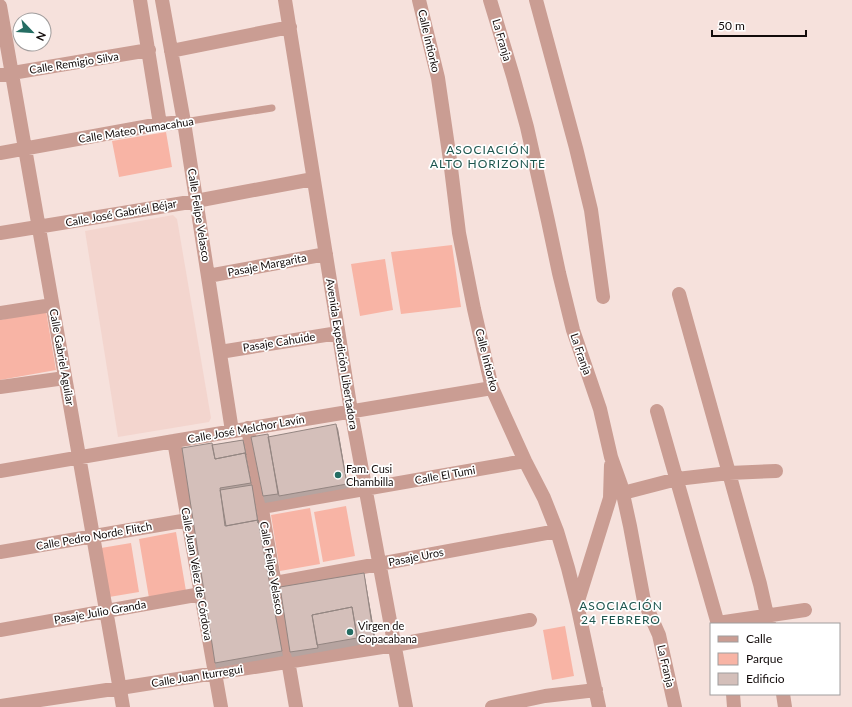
<svg xmlns="http://www.w3.org/2000/svg" width="852" height="707" font-family="Lato,sans-serif">
<style>
.built{fill:#f3d5ce}
.green{fill:#f8b4a5}
.lines{fill:none;stroke-linecap:round;stroke-linejoin:round}
.lane{stroke:#ca9d93;stroke-width:7}
.street{stroke:#ca9d93;stroke-width:14}
.wall{fill:#b6a4a0}
.shaded-wall{fill:#948682}
.building{fill:#d4bfba;stroke:#948682}
.poi-dot{fill:#256d63;stroke:#fff;stroke-width:1.5}
.labels{text-anchor:middle;stroke-width:3.5;stroke-linejoin:round;paint-order:stroke}
.street-label{font-size:11px;fill:#120b0a;stroke:#fff}
.poi-label{font-size:11px;fill:#120b0a;stroke:#fff;text-anchor:start}
.neighbourhood-label{font-size:12px;letter-spacing:1px;fill:#1d554e;stroke:#fff}
</style>
<rect width="100%" height="100%" fill="#f6e1dc"/>
<!-- built -->
<path class="built" d="M173,215L177,219L211,418L209,422L118,437L85,231Z"/>
<!-- green -->
<path class="green" d="M166,132L172,167L119,177L112,141Z
M452,245L461,307L401,314L391,252Z
M385,259L393,310L360,316L351,264Z
M46,311L56,370L0,380V320Z
M346,506L355,556L323,562L314,512Z
M310,508L320,564L280,571L271,515Z
M176,532L186,591L149,598L139,539Z
M131,543L139,592L109,597L101,548Z
M565,626L574,676L552,680L543,630Z"/>
<g class="lines">
<!-- lane -->
<path class="lane" d="M184,122L272,108"/>
<!-- street -->
<path class="street" d="M140,0L160,124
M162,0L184,122L232,431
M285,0L351,411L406,707
M419,0L438,78L450,160L459,233L474,309L492,388L525,461L544,498L557,531L568,568L577,604L599,707
M490,0L513,76L527,127L548,221L559,273L573,330L600,409L611,457L621,485L630,526L635,553L644,601L659,635L675,707
M536,0L576,148L591,210L603,297
M0,6L123,707
M171,51L290,27
M0,75L149,50
M0,153L160,124L184,122
M0,233L196,201L313,179
M208,276L326,254
M679,294L760,584L769,624
M0,313L52,305
M220,352L338,333
M0,387L65,378
M657,411L718,624
M248,428L296,707
M174,441L221,707
M0,471L174,441L492,388
M623,493L677,479L729,473L776,471
M262,507L525,461
M0,552L188,520
M275,583L379,564L557,531
M577,604L610,498L611,465
M718,623L805,610
M0,630L201,594
M733,694L734,707
M783,694L785,707
M0,706L120,688L395,645L530,620
M492,707L545,696L596,690"/>
</g>
<!-- wall -->
<path class="wall" d="M338,429L348,488L265,503L263,496L268,434V437Z
M243,440L283,656L216,668L215,663L212,445Z
M365,578L376,642L292,657L290,652Z"/>
<!-- shaded-wall -->
<path class="shaded-wall" d="M336,424L338,429L348,488L347,484Z
M243,440L244,443L283,656L282,651Z
M364,573L365,578L376,642L374,638Z"/>
<!-- building -->
<path class="building" d="M336,424L347,484L279,496L268,437Z
M268,434L278,494L263,496L251,437Z
M243,440L246,455L245,453L215,459L212,445Z
M212,443L215,459L245,453L251,483L220,488L225,526L258,520L282,651L215,663L182,448Z
M252,485L258,523V520L226,526L220,490Z
M364,573L374,638L358,641L352,607L312,615L318,648L290,652L280,587Z
M352,607L357,638L317,645L312,615Z"/>
<!-- markers -->
<g class="poi-dot">
<circle cx="338" cy="475" r="4"/>
<circle cx="350" cy="632" r="4"/>
</g>
<g class="labels">
<!-- street labels -->
<g class="street-label">
<text transform="translate(502 40) rotate(74)" y="4">La Franja</text>
<text transform="translate(429 41) rotate(77)" y="4">Calle Intiorko</text>
<text transform="translate(74 63) rotate(-9)" y="4">Calle Remigio Silva</text>
<text transform="translate(136 130) rotate(-9)" y="4">Calle Mateo Pumacahua</text>
<text transform="translate(121 213) rotate(-10)" y="4">Calle José Gabriel Béjar</text>
<text transform="translate(199 215) rotate(81)" y="4">Calle Felipe Velasco</text>
<text transform="translate(267 265) rotate(-11)" y="4">Pasaje Margarita</text>
<text transform="translate(279 342) rotate(-9)" y="4">Pasaje Cahuide</text>
<text transform="translate(342 354) rotate(81)" y="4">Avenida Expedición Libertadora</text>
<text transform="translate(581 354) rotate(71)" y="4">La Franja</text>
<text transform="translate(62 357) rotate(80)" y="4">Calle Gabriel Aguilar</text>
<text transform="translate(487 360) rotate(76)" y="4">Calle Intiorko</text>
<text transform="translate(246 429) rotate(-10)" y="4">Calle José Melchor Lavín</text>
<text transform="translate(445 475) rotate(-10)" y="4">Calle El Tumi</text>
<text transform="translate(94 536) rotate(-10)" y="4">Calle Pedro Norde Flitch</text>
<text transform="translate(416 557) rotate(-11)" y="4">Pasaje Uros</text>
<text transform="translate(272 568) rotate(80)" y="4">Calle Felipe Velasco</text>
<text transform="translate(197 574) rotate(80)" y="4">Calle Juan Vélez de Córdova</text>
<text transform="translate(100 612) rotate(-10)" y="4">Pasaje Julio Granda</text>
<text transform="translate(666 666) rotate(77)" y="4">La Franja</text>
<text transform="translate(197 676) rotate(-9)" y="4">Calle Juan Iturregui</text>
</g>
<!-- poi labels -->
<g class="poi-label">
<text x="346" y="473">Fam. Cusi<tspan x="346" dy="13">Chambilla</tspan></text>
<text x="358" y="630">Virgen de<tspan x="358" dy="13">Copacabana</tspan></text>
</g>
<!-- neighbourhood labels -->
<g class="neighbourhood-label">
<text x="488" y="154">ASOCIACIÓN<tspan x="488" dy="14">ALTO HORIZONTE</tspan></text>
<text x="621" y="610">ASOCIACIÓN<tspan x="621" dy="14">24 FEBRERO</tspan></text>
</g>
</g>
<!-- legend -->
<rect x="710" y="623" width="130" height="72" fill="#ffffff" stroke="#a09d9d"/>
<rect x="718" y="636" width="20" height="6" fill="#ca9d93" stroke="#a09d9d"/>
<text x="746" y="643" font-size="12" fill="#120b0a">Calle</text>
<rect x="718" y="653" width="20" height="12" fill="#f8b4a5" stroke="#a09d9d"/>
<text x="746" y="663" font-size="12" fill="#120b0a">Parque</text>
<rect x="718" y="673" width="20" height="12" fill="#d4bfba" stroke="#a09d9d"/>
<text x="746" y="683" font-size="12" fill="#120b0a">Edificio</text>
<!-- north arrow -->
<g transform="translate(32 32) rotate(115)"><circle r="19" fill="#ffffff" stroke="#a09d9d"/>
<path d="M0-3L7 15L0 10L-7 15Z" fill="#256d63"/>
<text y="-6" font-size="11" font-weight="bold" text-anchor="middle" fill="#120b0a">N</text>
</g>
<!-- scale -->
<path d="M712 30v6h94v-6" fill="none" stroke="#120b0a" stroke-width="2"/>
<text x="718" y="30" font-size="12" fill="#120b0a" stroke="#ffffff" stroke-width="3" paint-order="stroke">50 m</text>
</svg>
